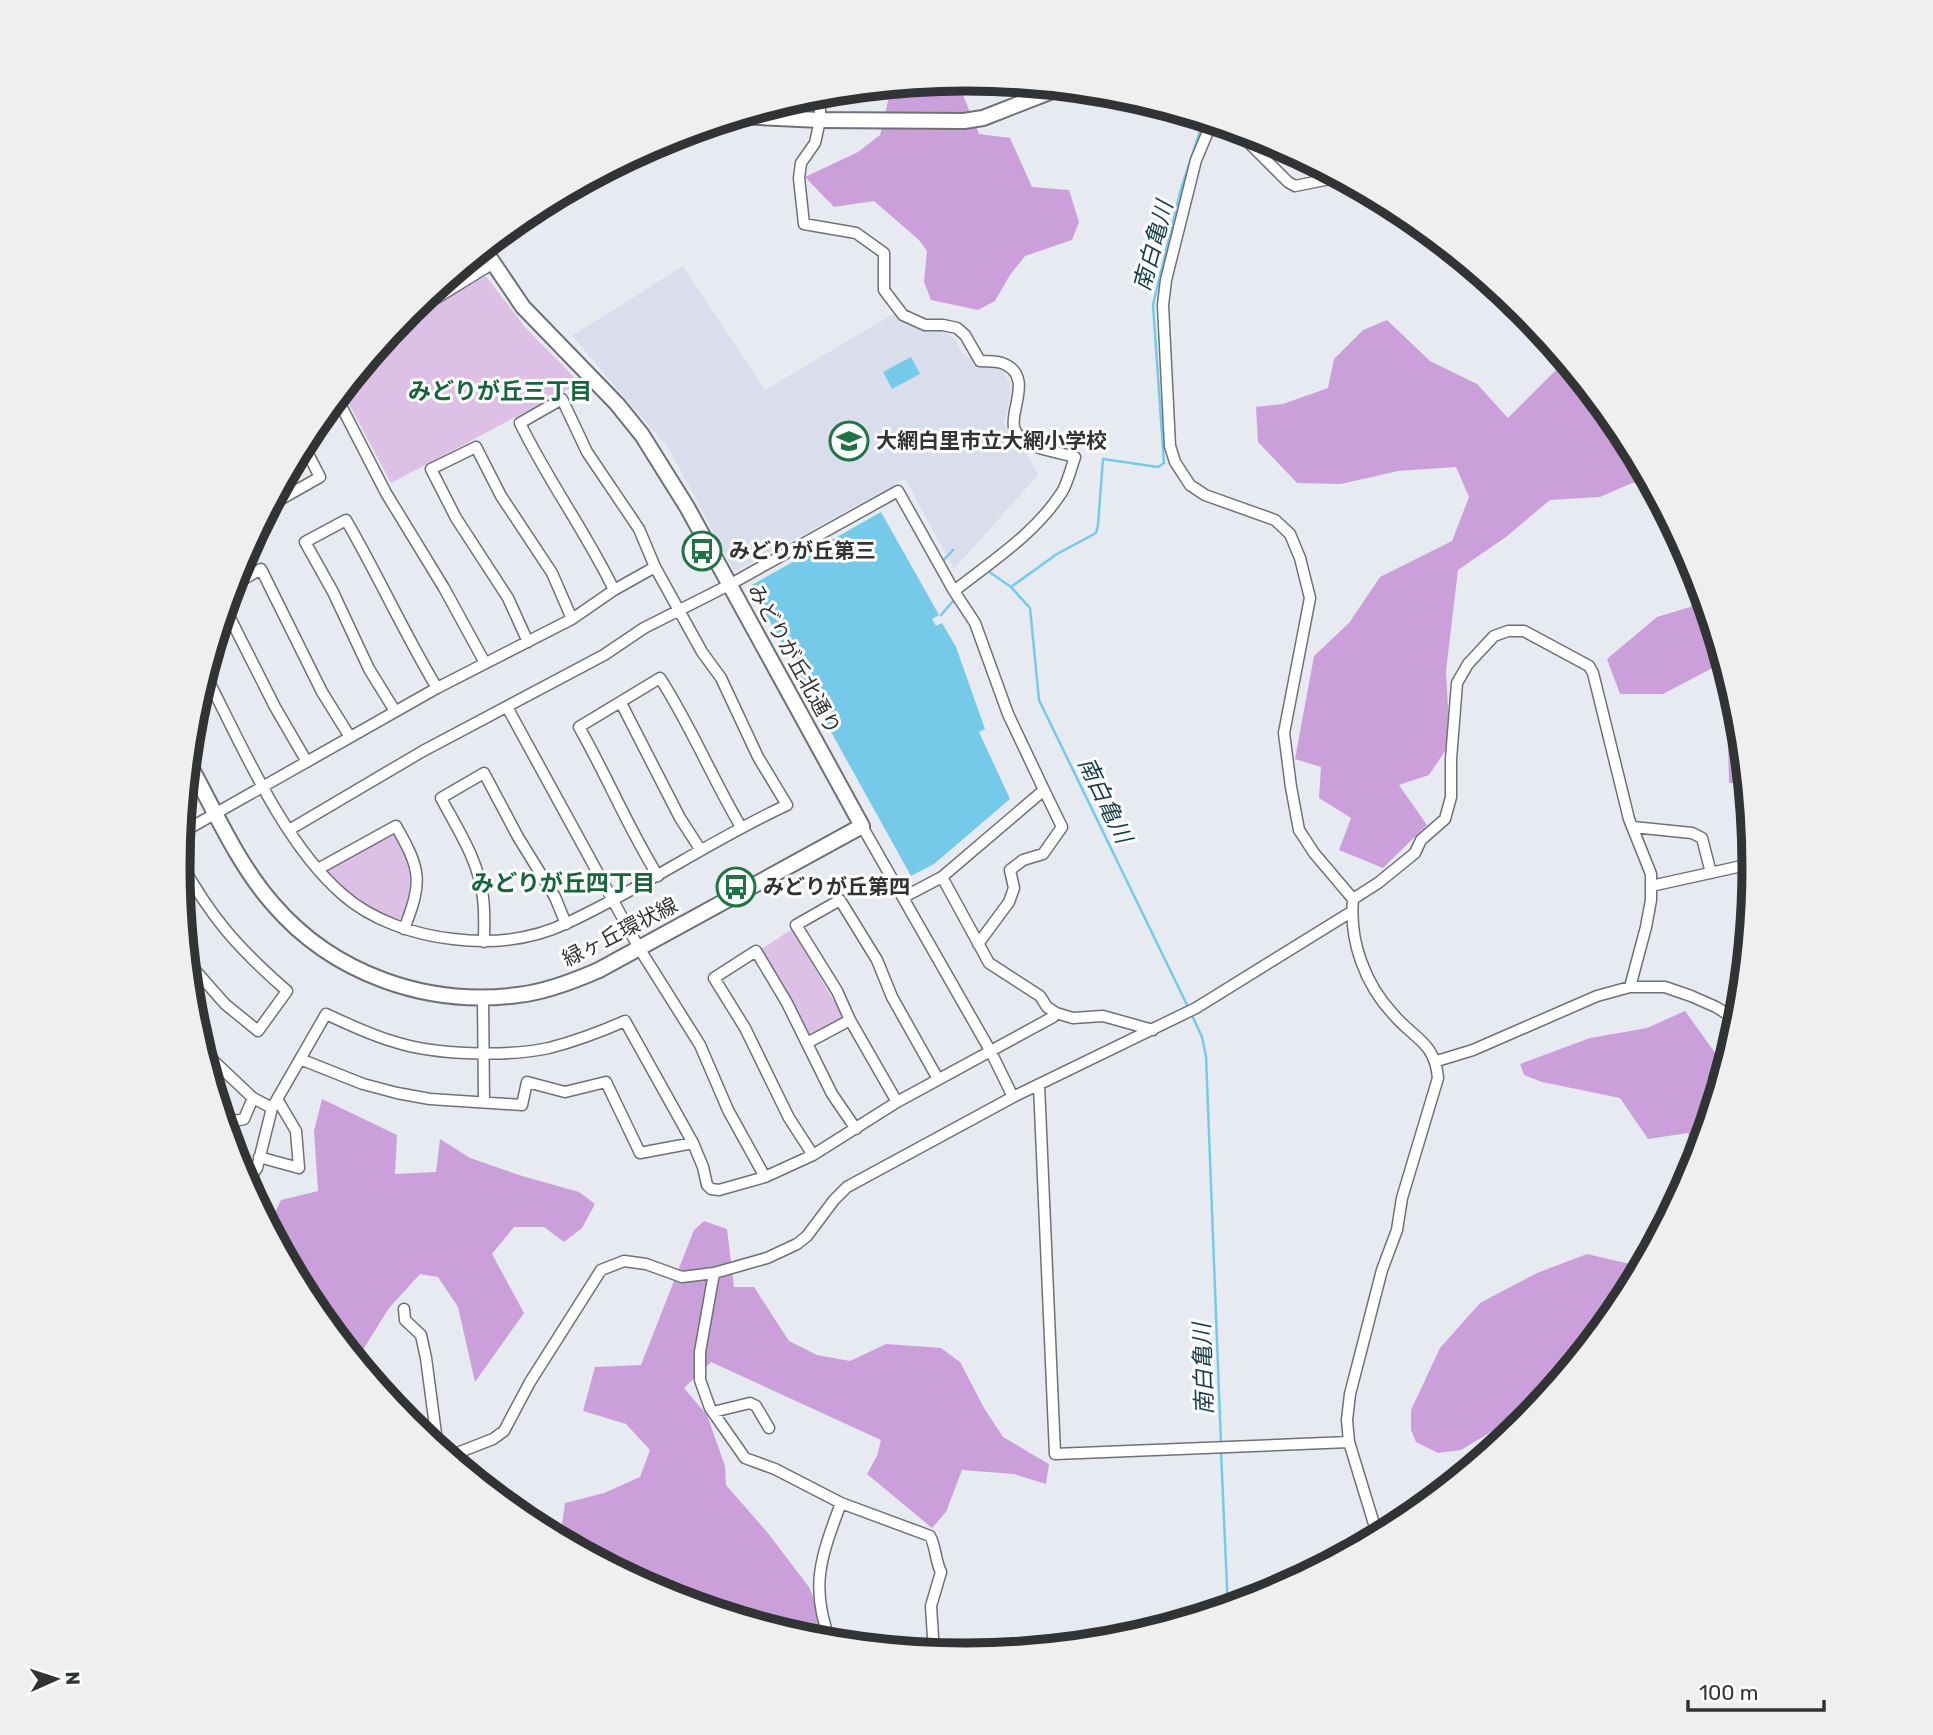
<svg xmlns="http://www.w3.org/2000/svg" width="1933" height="1735" font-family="Rubik,'Noto Sans JP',sans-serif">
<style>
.built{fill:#dadeec}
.green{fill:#dcc0e6}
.forest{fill:#cba0da}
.water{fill:#76cae9}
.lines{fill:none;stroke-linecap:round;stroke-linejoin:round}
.stream{stroke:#76cae9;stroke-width:2.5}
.street-casing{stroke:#6f7177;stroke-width:13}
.secondary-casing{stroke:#6f7177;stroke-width:18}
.street{stroke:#fff;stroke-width:10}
.secondary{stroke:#fff;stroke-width:14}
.labels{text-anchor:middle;stroke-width:6;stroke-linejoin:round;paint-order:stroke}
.poi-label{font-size:21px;font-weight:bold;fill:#323335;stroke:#fff;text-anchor:start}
.street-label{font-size:21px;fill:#323335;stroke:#fff}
.water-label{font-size:23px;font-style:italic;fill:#183e4b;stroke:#fff}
.neighbourhood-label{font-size:23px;font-weight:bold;fill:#17653b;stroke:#fff}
.rim{fill:none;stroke:#323335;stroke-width:9}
</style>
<rect width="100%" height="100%" fill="#e8eaf1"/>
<!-- built -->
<path class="built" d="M683,266L765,390L893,314L913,325L944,330L956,340L962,353L974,360L1002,370L1010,382V397L1004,423L1009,435L1022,446L1038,475L954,569L905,479L738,570L733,569L669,449L572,336Z"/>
<!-- green -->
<path class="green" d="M486,276L525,327L580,383L391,483L342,391L399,322L438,304Z
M391,832L395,834C412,871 414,878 403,917L397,920L354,898L325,870Z
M792,929L844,1018L807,1038L760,950Z"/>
<!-- forest -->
<path class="forest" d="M966,79L960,88L979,134L1010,138L1032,187L1069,190L1079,222L1072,240L1025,256L1010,275L995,301L978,310L931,300L924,282L927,251L919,240L874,201L834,207L805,177L858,152L880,135L888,101L883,87Z
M1387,320L1430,361L1477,384L1508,418L1558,368H1572L1623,430L1651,484L1632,483L1600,497L1550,500L1506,537L1458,570L1446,671L1450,744L1429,775L1399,785L1427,825L1383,868L1339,850L1351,818L1319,798L1321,767L1295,759L1314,656L1349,623L1380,577L1452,541L1469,497L1456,467L1398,471L1341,484L1297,483L1258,442L1256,407L1283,404L1328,388L1334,359L1363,330Z
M1703,591L1724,662L1663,694H1620L1607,659L1657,617L1690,607Z
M1741,723L1747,784L1729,783L1728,742Z
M1685,1011L1726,1068L1697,1162L1688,1133L1648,1139L1620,1098L1542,1082L1524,1075L1520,1064L1590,1038L1647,1028Z
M322,1099L397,1135L395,1174L436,1172L440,1139L470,1158L522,1176L579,1192L595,1204L582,1228L564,1242L544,1227H514L492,1254L524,1313L475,1382L458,1307L438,1277L420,1274L389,1308L356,1361L310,1305L268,1226L281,1200L318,1191L314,1131Z
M704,1221L727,1229L734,1287H754L789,1341L817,1355L850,1361L886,1344L941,1348L960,1362L984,1408L1003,1437L1049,1464L1046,1484L1014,1474L962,1470L946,1512L932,1528L867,1474L877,1456L881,1440L711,1362L684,1388L707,1415L725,1466L726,1485L767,1532L809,1587L833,1643L812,1641L664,1596L560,1540L565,1503L604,1493L640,1477L650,1450L626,1424L583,1411L595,1367L641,1365L694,1230Z
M1587,1254L1643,1267L1622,1306L1547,1398L1461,1450L1438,1453L1416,1442L1411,1430V1410L1440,1348L1480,1303L1537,1273Z"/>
<!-- water -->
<path class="water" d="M911,357L920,374L892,389L883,372Z
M881,512L939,615L932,619L936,626L942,623L956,647L985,729L979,732L1010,799L934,864L911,876L750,586Z"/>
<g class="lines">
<!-- stream -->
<path class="stream" d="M941,563L953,550
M988,571L1011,587L1030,608L1039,700L1188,1007
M1011,587L1057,554L1096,533L1098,525L1103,459L1158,467L1164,463L1153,305L1181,189L1204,119
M941,615L955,599
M1191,1013L1202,1037L1206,1056L1221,1444
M1221,1451L1228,1609"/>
<defs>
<path id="street" d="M810,95L820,109V120L815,143L801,163L799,178L804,224L856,233L884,253V290L903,315L925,325H943L957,328L965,335L980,361C987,361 995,361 1002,363C1034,375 1010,409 1014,427C1015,432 1020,437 1024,440C1033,449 1062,453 1075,457C1071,468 1068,482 1062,492C1035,534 992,561 954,591
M1212,122L1196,160L1166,280L1163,305L1170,446L1175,462L1190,485L1205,495L1275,520L1290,534L1300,558L1310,598L1284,733L1291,787L1299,830L1314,853L1353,899C1349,941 1365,984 1393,1014C1414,1039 1435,1042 1438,1078L1402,1198L1397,1230L1382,1270L1350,1394L1347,1420L1349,1442L1378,1537
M1234,128L1288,182L1295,186L1340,177
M406,313L435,299L492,264
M337,398L386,493L444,588L485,663
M274,498L276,502L320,477L303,444
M232,586L261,569L322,692L350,737
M225,608L275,707L307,762
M528,642L508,598L456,518L431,469L476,447L501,496L552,573L572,619
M205,674C241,743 282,842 342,894C371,920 415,935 453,939C492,944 531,940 567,923C643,888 711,840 787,805L758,757L721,678L702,652L655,567L639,529L587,452L562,399L520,423C548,481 586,532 614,590
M621,703L680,818L700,849
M507,707L639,948L700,1045L728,1110L765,1177
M395,711L369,669L333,592L305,542L346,520C378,575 404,633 437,688
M862,826L991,1052L1013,1097
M1633,827L1692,833L1702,838L1711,873
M289,830L423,751L604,655L644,628L729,585L898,491L954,591L975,623L1008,714L1044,790L942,877L904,897
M181,833L437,688L572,619L614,590L655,567
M179,859C210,917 238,948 287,991L258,1031L225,1004L187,961
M318,869L396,826C421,870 423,881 404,929
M658,876C628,828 607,776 579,727L660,678C691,726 712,778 741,827
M942,877L989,963L1040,996L1047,1007L1056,1013L1073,1018L1103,1016L1153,1030
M1651,886L1751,864L1755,868
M1353,899L1378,883L1415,853L1421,840L1445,819L1451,797V759L1457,683L1468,664L1494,636L1508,631H1524L1589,666L1593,673L1629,819L1651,874V900L1646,927L1630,987
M484,942C484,928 485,912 483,898C479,861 458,830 441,798L484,773L518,837L555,897L566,924
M978,944L1009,902L1014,888L1010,870L1023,860L1043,854L1062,827L1044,790
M483,998L484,1101
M807,1043L850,1020
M201,1049L253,1098L272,1108L326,1014C348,1024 370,1035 395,1042C435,1055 508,1057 549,1048C576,1041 600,1032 625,1021L693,1143L703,1167L707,1185L711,1189L719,1190L765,1177L813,1155L897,1102L1053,1017L1056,1013
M300,1059L363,1084L397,1093L430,1099L522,1105L527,1082L565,1092L606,1082L640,1153L693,1143
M1437,1061L1473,1050L1597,996L1630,987H1665L1691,996L1716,1007L1740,1022
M1039,1085L1055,1454L1349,1442
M897,1102L850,1020L837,991L796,925L840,900L877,960L892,997L938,1079
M220,1111L235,1121L244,1119L253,1098
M813,1155L789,1118L745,1028L714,978L756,951L787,1003L832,1094L856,1129
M259,1157L299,1168L296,1131L277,1099
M244,1180L251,1176L257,1168L272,1108
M714,1273L700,1352V1380L710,1408L745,1458L775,1469L841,1503L930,1536C936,1547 935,1560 941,1572L931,1606L934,1653
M404,1309L405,1320L421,1335L426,1358L438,1449
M713,1412L750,1403L756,1406L769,1428
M447,1457L493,1439L504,1431L530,1382L601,1270L624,1261L646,1264L682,1277L714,1273L767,1258L797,1244L807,1236L834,1200L847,1187L1013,1097L1196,1008L1351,912
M831,1643C809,1587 821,1557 841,1503"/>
<path id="secondary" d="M739,116L820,120L964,121L983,118L1060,88
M188,762C214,809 237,863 273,904C333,974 427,1007 518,995C546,992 574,981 599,970L862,826L687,507L642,435L617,404L523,307L483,248"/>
</defs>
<!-- street casing -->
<use href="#street" class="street-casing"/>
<!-- secondary casing -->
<use href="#secondary" class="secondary-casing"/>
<!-- street -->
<use href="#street" class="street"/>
<!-- secondary -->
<use href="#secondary" class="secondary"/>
</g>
<!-- icons -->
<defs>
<symbol id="school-ring" viewBox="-11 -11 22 22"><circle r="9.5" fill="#fff" stroke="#1f7345" stroke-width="1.5"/><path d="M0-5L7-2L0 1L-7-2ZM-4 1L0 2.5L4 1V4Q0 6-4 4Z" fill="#1f7345"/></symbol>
<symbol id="bus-ring" viewBox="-11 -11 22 22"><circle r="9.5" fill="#fff" stroke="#1f7345" stroke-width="1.5"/><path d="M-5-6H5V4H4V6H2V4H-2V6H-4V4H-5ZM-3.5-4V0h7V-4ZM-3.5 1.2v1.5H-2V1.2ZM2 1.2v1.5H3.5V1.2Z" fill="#1f7345"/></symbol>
</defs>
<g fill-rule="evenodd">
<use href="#school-ring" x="827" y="419" width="44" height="44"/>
<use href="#bus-ring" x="680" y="529" width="44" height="44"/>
<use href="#bus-ring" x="714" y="865" width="44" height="44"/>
</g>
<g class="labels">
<!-- poi labels -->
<g class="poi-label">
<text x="876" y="448">大網白里市立大網小学校</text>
<text x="729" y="558">みどりが丘第三</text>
<text x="763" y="894">みどりが丘第四</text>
</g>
<!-- street labels -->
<g class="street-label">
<text transform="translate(794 659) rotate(61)" y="7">みどりが丘北通り</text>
<text transform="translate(620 932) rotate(-27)" y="7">緑ヶ丘環状線</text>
</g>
<!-- water labels -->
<g class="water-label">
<text transform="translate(1153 246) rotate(-75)" y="8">南白亀川</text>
<text transform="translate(1105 800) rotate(64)" y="8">南白亀川</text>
<text transform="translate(1203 1369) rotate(-92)" y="8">南白亀川</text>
</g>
<!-- neighbourhood labels -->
<g class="neighbourhood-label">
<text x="500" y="399">みどりが丘三丁目</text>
<text x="563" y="891">みどりが丘四丁目</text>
</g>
</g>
<!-- crop -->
<path d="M0 0H1933V1735H0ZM190 867a776 776 0 1 1 1552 0a776 776 0 1 1-1552 0Z" fill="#efefef" fill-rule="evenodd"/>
<path class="rim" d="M190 867a776 776 0 1 1 1552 0a776 776 0 1 1-1552 0Z"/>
<!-- north arrow -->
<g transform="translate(56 1679) rotate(87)" stroke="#ffffff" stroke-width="5" paint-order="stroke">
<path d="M0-5L12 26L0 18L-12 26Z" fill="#323335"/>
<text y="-10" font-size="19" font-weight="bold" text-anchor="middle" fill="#323335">N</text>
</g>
<!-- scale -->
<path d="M1688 1700v10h136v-10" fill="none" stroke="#323335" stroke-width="3.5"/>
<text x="1699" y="1700" font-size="21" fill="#323335" stroke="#ffffff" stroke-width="5" paint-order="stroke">100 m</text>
</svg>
